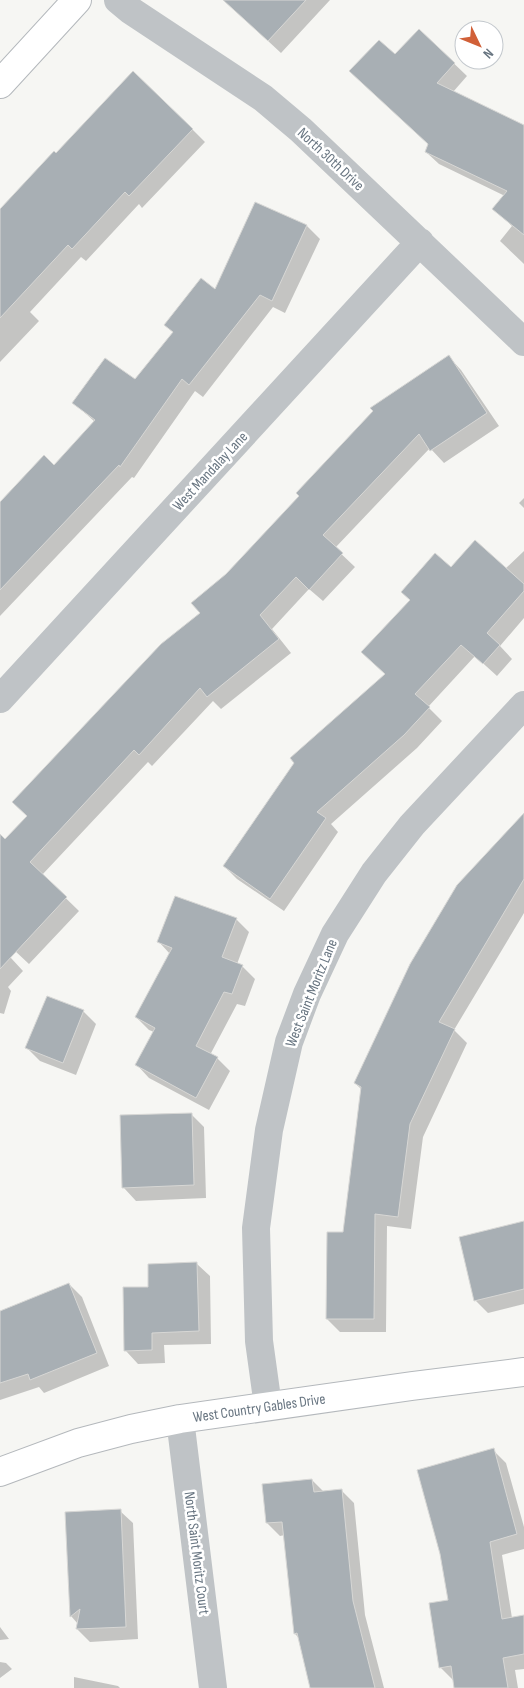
<svg xmlns="http://www.w3.org/2000/svg" width="524" height="1688" font-family="'Sofia Sans Condensed',sans-serif">
<style>
.shadow{fill:#0003}
.building{fill:#a8afb4;stroke:#d7d7d5}
.lines{fill:none;stroke-linecap:round;stroke-linejoin:round}
.secondary-casing{stroke:#b4b8bc;stroke-width:30}
.street{stroke:#bfc3c6;stroke-width:28}
.secondary{stroke:#fff;stroke-width:28}
.labels{text-anchor:middle;stroke-width:5;stroke-linejoin:round;paint-order:stroke}
.street-label{font-size:15px;fill:#687581;stroke:#fff}
</style>
<rect width="100%" height="100%" fill="#f6f6f3"/>
<!-- shadow -->
<path class="shadow" d="M224,0H330L281,53Z
M419,30L467,76L453,92L524,126V264L500,241L512,226L494,209L505,196L439,164L426,152L429,145L395,56Z
M192,129L205,142L142,208L139,204L86,261L81,257L30,312L39,321L0,362V211L56,155Z
M256,203L307,226L320,239L285,313L273,307L203,397L195,391L134,478L132,477L0,616V503L54,467L95,422L74,403L135,381L174,333L165,325L215,291Z
M449,357L461,370L499,426L444,463L430,448L335,548L355,567L323,601L309,589L272,629L291,653L221,709L213,701L152,766L148,762L42,875L79,911L29,964L0,937V846L28,816L201,613L227,575Z
M524,498V508L519,503Z
M524,551V618L500,646L512,659L497,676L475,656L428,707L442,721L417,748L331,824L338,832L284,911L237,879L224,866L387,675L451,569H505Z
M524,815V913L454,1030L467,1043L423,1137L411,1229L387,1226L386,1332H340L327,1319L344,1233L362,1090L355,1083Z
M175,897L237,920L249,932L237,964L242,966L255,979L245,1006L237,1004L210,1055L217,1058L230,1071L209,1110L149,1078L137,1065L154,1032L149,1030L136,1017L170,954L159,942Z
M0,955L11,958L23,971L8,987L11,991L4,1014L0,1013Z
M83,1011L96,1024L76,1075L40,1061L27,1048Z
M191,1114L204,1127L206,1198L136,1201L124,1188Z
M524,1223V1304L488,1313L475,1300Z
M197,1264L210,1276L211,1344L164,1345L165,1363L138,1364L126,1351L150,1288Z
M69,1284L82,1297L109,1366L44,1393L39,1387L0,1400V1313Z
M493,1450L506,1463L524,1527V1549L502,1555L512,1618L524,1617V1669L515,1670L518,1688H455L453,1680L441,1668L449,1601Z
M312,1480L324,1492L341,1490L354,1503L365,1615L384,1688H311L299,1638L295,1634L285,1535L280,1536L267,1523Z
M120,1511L133,1523L138,1639L90,1642L77,1629L78,1624L71,1616Z
M0,1627L9,1639L0,1640Z
M0,1662L6,1663L12,1669L0,1678Z
M74,1677L118,1686L120,1688H74Z"/>
<!-- building -->
<path class="building" d="M223,0H306L268,41Z
M419,29L455,63L437,83L524,125V235L492,209L507,191L425,152L428,144L349,71L379,40L395,54Z
M133,71L193,129L129,196L125,192L72,249L68,245L0,318V209L54,151L56,153Z
M255,202L307,225L272,301L260,295L189,385L182,379L120,467L119,465L0,590V502L44,455L54,465L95,420L72,403L105,358L135,379L173,332L164,325L201,278L215,289Z
M449,355L487,413L430,451L419,434L323,535L343,553L309,590L296,577L260,615L279,639L207,697L200,688L139,755L134,750L30,862L67,897L0,969V834L5,839L27,816L12,802L161,644L200,613L191,603L226,574L299,496L296,493L373,411L370,408Z
M475,540L524,584V591L487,633L500,645L483,664L461,645L415,694L430,707L404,735L317,812L326,818L270,899L223,866L294,763L290,758L385,674L361,652L410,600L401,592L435,553L451,567Z
M524,813V879L439,1022L455,1029L410,1124L398,1217L375,1214L374,1319H326L327,1232H343L361,1087L354,1083L410,964L457,885Z
M175,896L237,918L222,957L243,965L232,994L224,992L196,1046L218,1057L196,1098L135,1065L155,1028L135,1017L172,948L157,942Z
M47,996L84,1010L63,1063L25,1048Z
M192,1113L194,1185L122,1188L120,1115Z
M524,1221V1289L474,1301L459,1237Z
M197,1262L199,1331L152,1333V1350L124,1351L123,1287H148V1264Z
M69,1283L97,1353L30,1380L28,1374L0,1383V1311Z
M494,1448L517,1534L490,1542L502,1619L524,1615V1654L503,1658L508,1688H454L451,1666L439,1668L429,1603L448,1600L440,1554L417,1470Z
M312,1479L314,1492L342,1489L353,1601L375,1688H310L297,1633L294,1634L282,1522L266,1523L262,1484Z
M121,1509L126,1627L76,1629L80,1609L70,1617L65,1512Z"/>
<g class="lines">
<defs>
<g id="secondary">
<path d="M0,84L77,0"/>
<path id="s1" d="M0,1472L78,1443L131,1429L180,1419L412,1386L524,1372"/>
</g>
</defs>
<!-- secondary casing -->
<use href="#secondary" class="secondary-casing"/>
<!-- street -->
<path class="street" d="M118,0L130,10L263,98L301,130L524,342
M0,699L420,242
M268,1406L259,1341L256,1228L269,1130L289,1042L307,994L335,934L374,873L412,825L524,705
M180,1419L213,1688"/>
<!-- secondary -->
<use href="#secondary" class="secondary"/>
</g>
<g class="labels">
<!-- street labels -->
<g class="street-label">
<text transform="translate(331 159) rotate(43)" y="5">North 30th Drive</text>
<text transform="translate(210 471) rotate(-47)" y="5">West Mandalay Lane</text>
<text transform="translate(311 993) rotate(-68)" y="5">West Saint Moritz Lane</text>
<text dy="5" stroke="none"><textPath href="#s1" startOffset="268">West Country Gables Drive</textPath></text>
<text transform="translate(197 1553) rotate(83)" y="5">North Saint Moritz Court</text>
</g>
</g>
<!-- north arrow -->
<g transform="translate(479 45) rotate(133)"><circle r="24" fill="#ffffff" stroke="#c3c8cd"/>
<path d="M0-4L9 19L0 12L-9 19Z" fill="#d16038"/>
<text y="-8" font-size="14" font-weight="bold" text-anchor="middle" fill="#687581">N</text>
</g>
</svg>
